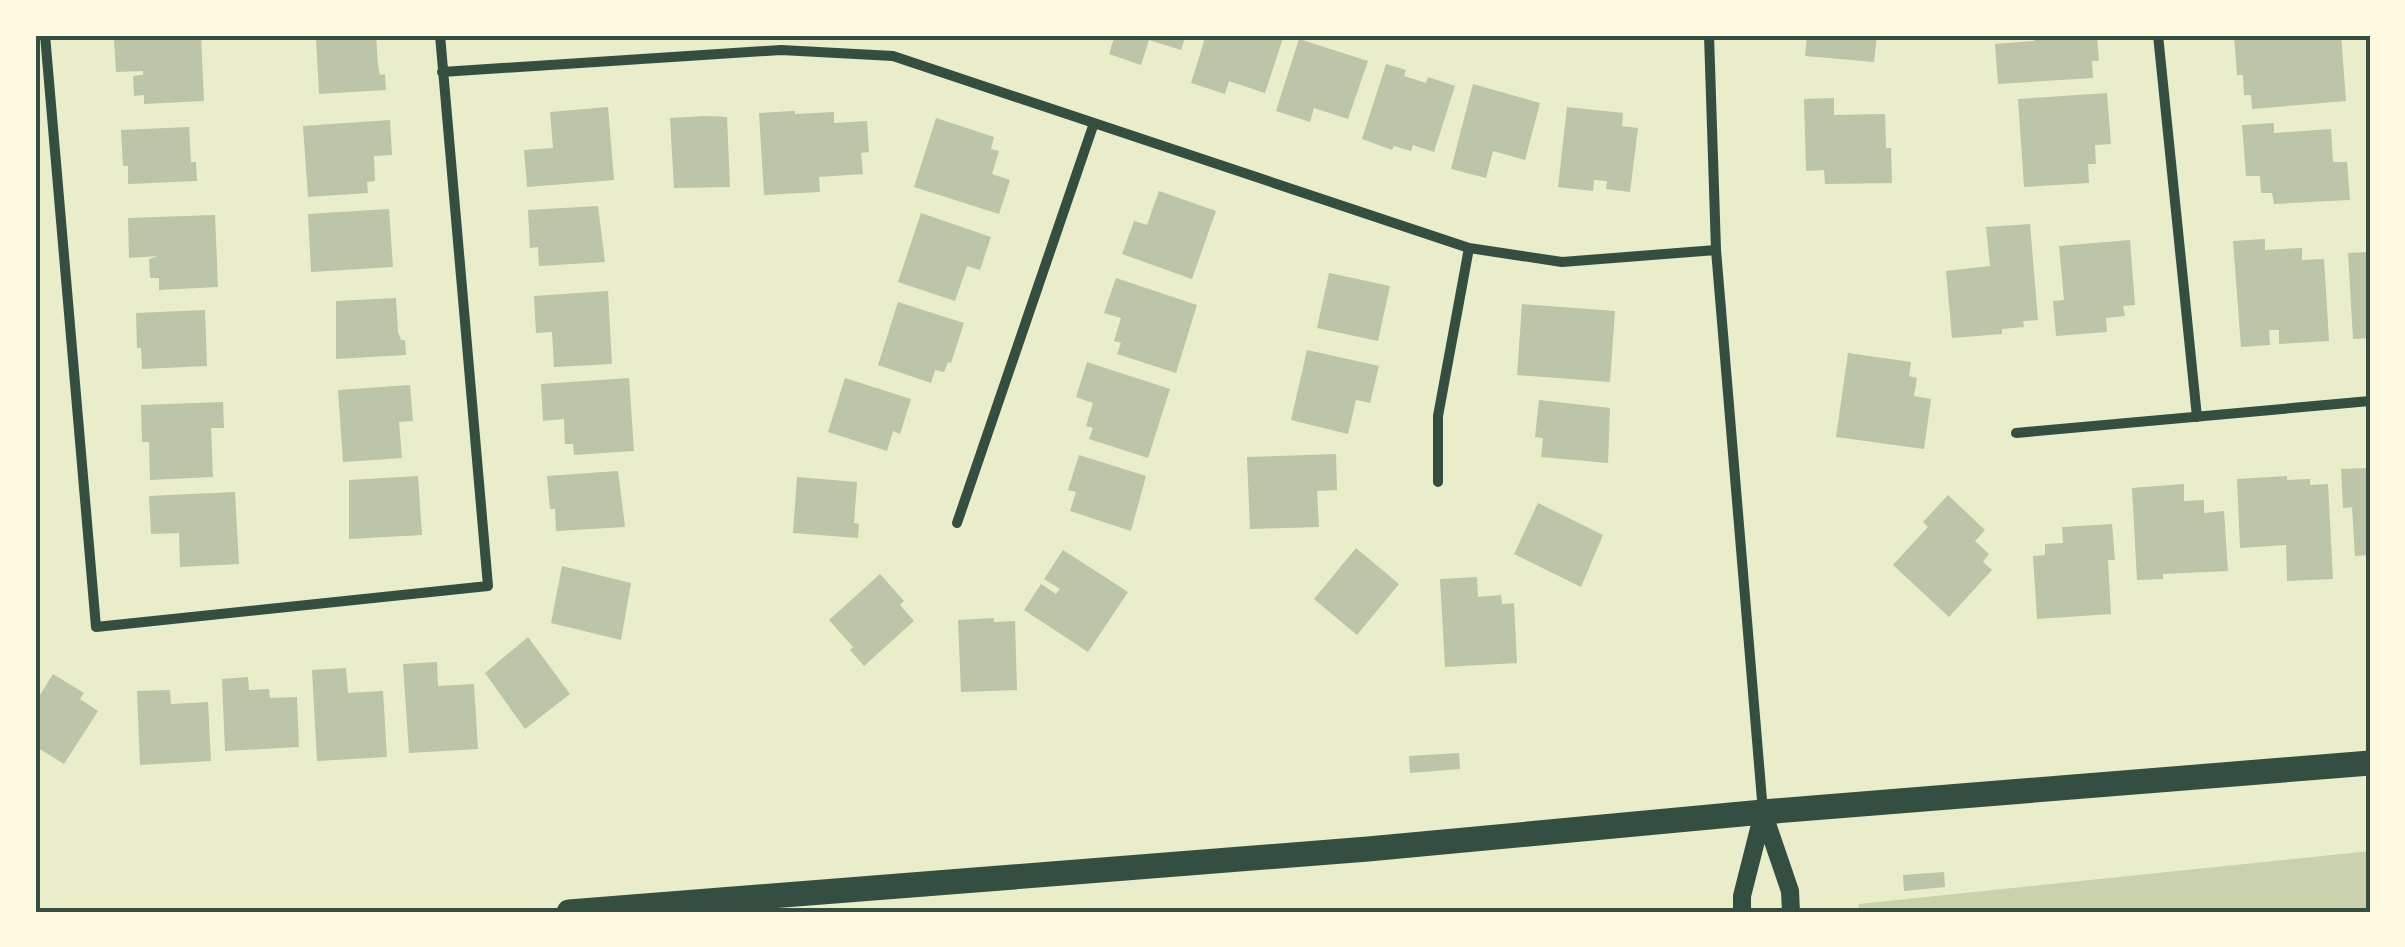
<svg xmlns="http://www.w3.org/2000/svg" width="2405" height="947" font-family="Overpass,sans-serif">
<style>
.green{fill:#cad2ad}
.building{fill:#bcc5a7}
.lines{fill:none;stroke-linecap:round;stroke-linejoin:round}
.minor{stroke:#344e41;stroke-width:10}
.tertiary{stroke:#344e41;stroke-width:18}
.primary{stroke:#344e41;stroke-width:25}
.neatline{fill:none;stroke:#344e41;stroke-width:4}
</style>
<rect width="100%" height="100%" fill="#e9edc9"/>
<!-- green -->
<path class="green" d="M2370,851V912H1858L1859,904Z"/>
<!-- building -->
<path class="building" d="M201,35L204,101L144,104V95L134,96L133,76L143,75V71L116,72L114,39Z
M376,35L378,65L380,75L385,74L386,90L319,94L316,37Z
M1115,35H1186L1181,50L1149,40L1141,65L1109,54Z
M1206,35H1284L1265,93L1229,81L1225,94L1191,83Z
M1807,35H1877L1874,62L1805,56Z
M2033,35H2097L2099,61H2092L2093,78L1998,84L1995,44L2034,41Z
M2234,35H2341L2346,101L2252,109L2251,95H2244L2243,75H2237Z
M1299,39L1368,61L1348,119L1314,108L1310,122L1276,111Z
M1386,64L1406,70L1404,76L1426,83L1428,77L1455,86L1434,152L1413,145L1411,151L1394,146L1392,150L1362,139Z
M1473,84L1540,103L1525,160L1493,151L1486,178L1451,169Z
M2107,93L2111,144L2095,145L2096,164H2088L2089,183L2024,187L2018,99Z
M1834,98V115L1885,114L1886,148H1891L1892,183L1825,184L1824,170L1806,171L1804,99Z
M608,107L614,180L527,187L524,150L553,148L550,112Z
M1567,107L1623,113L1622,126L1638,128L1630,192L1606,189L1607,181L1594,180L1593,191L1558,187Z
M795,111V114L834,112V123L867,121L869,152L861,153L863,174L819,177L820,192L764,195L759,113Z
M704,116L727,117L730,187L674,188L670,118Z
M936,118L994,137L991,149L999,151L992,174L1010,180L999,214L914,187Z
M390,120L392,155L374,156L375,181L367,182L368,193L308,197L303,126Z
M2274,123V133L2331,129L2333,162H2347L2350,200L2274,204L2272,193H2261L2260,176H2246L2242,125Z
M189,127L191,162H196L197,181L128,184V166H123L121,130Z
M1159,191L1216,211L1192,279L1122,254L1134,221L1147,225Z
M598,206L605,262L539,266L538,247L530,248L528,210Z
M389,209L393,267L311,272L308,214Z
M921,213L991,237L980,270L967,266L955,301L898,282Z
M215,215L218,287L159,290V278H150L149,259L158,256L129,258L128,218Z
M2030,224L2038,320L2023,321L2024,327L2002,329V334L1952,338L1946,271L1990,266L1986,227Z
M2265,239V250L2302,248V260L2324,259L2329,341L2279,344V330H2269L2270,345L2241,347L2233,241Z
M2130,240L2135,305L2123,306L2125,316L2106,318L2107,332L2056,336L2053,301L2064,300L2059,246Z
M2370,252V338L2353,339L2348,253Z
M1329,273L1390,286L1378,341L1317,328Z
M1116,278L1197,305L1176,373L1117,354L1121,343L1114,341L1121,318L1104,313Z
M608,291L612,364L554,367L552,332L536,333L534,296Z
M396,298L398,332L401,340H405L406,355L336,359V301Z
M898,302L964,323L951,363L948,362L944,372L935,370L931,383L878,365Z
M1522,304L1615,311L1610,382L1517,375Z
M205,310L207,366L142,369L141,348H137L136,313Z
M1307,350L1379,366L1370,403L1356,400L1348,434L1291,420Z
M1848,353L1911,362L1909,376L1917,378L1914,396L1931,399L1924,449L1836,437Z
M1087,362L1170,389L1148,458L1089,439L1093,428L1086,426L1093,403L1076,397Z
M629,378L634,451L574,455L573,444H565L564,419L543,421L541,384Z
M845,378L911,399L900,434L893,431L887,451L828,432Z
M410,385L413,421L399,422L402,458L343,462L338,390Z
M1539,400L1610,408L1608,463L1541,457L1543,438L1535,437Z
M223,402L224,428H211L213,477L150,480L149,442H142L141,405Z
M1336,454L1337,490L1317,491L1319,527L1250,529L1247,457Z
M1079,455L1146,476L1131,531L1070,511L1076,492L1068,490Z
M2370,468V555L2355,556L2352,507L2343,508L2341,469Z
M618,471L625,527L556,531L555,509H550L547,476Z
M418,476L422,535L349,539V480Z
M2287,476V480L2310,479V485L2328,484L2333,579L2287,581L2286,545L2240,548L2237,479Z
M797,477L857,482L854,523L859,524L858,538L793,533Z
M2184,484V501L2204,500V513L2224,511L2228,571L2163,574V579L2137,580L2132,488Z
M235,492L239,564L180,567L179,533L151,534L149,496Z
M1948,495L1985,530L1975,541L1989,554L1983,562L1992,570L1949,617L1893,565L1928,527L1923,522Z
M1538,503L1603,535L1581,587L1514,554Z
M2112,524L2115,560H2108L2111,614L2037,619L2033,556L2045,555V544L2063,543L2062,527Z
M1356,548L1399,584L1357,635L1314,599Z
M1063,550L1128,592L1088,652L1024,610L1041,584L1056,594L1060,589L1044,579Z
M562,566L631,583L621,640L551,623Z
M880,574L904,601L900,605L914,621L864,666L850,650L853,647L829,620Z
M1477,577L1478,597L1501,595L1502,604L1514,603L1517,663L1445,667L1440,579Z
M994,618V622L1015,621L1017,690L961,692L958,620Z
M528,637L570,694L525,729L485,673Z
M437,662L438,686L474,684L478,749L409,753L403,664Z
M346,668L348,693L383,691L387,757L317,761L312,670Z
M53,674L84,693L80,699L98,711L64,764L35,746V703Z
M248,677L249,690L269,689L270,698L297,697L299,747L225,751L222,679Z
M170,690L171,704L208,702L211,761L140,765L137,691Z
M1459,753L1460,769L1410,773L1409,756Z
M1944,872L1945,887L1904,891L1903,875Z"/>
<g class="lines">
<!-- minor -->
<path class="minor" d="M45,35L96,627L488,586L440,35
M1709,35L1716,250L1763,812
M2158,35L2197,417
M442,72L781,50L893,56L1469,248L1562,262L1716,250
M2016,433L2370,401
M1438,482V416L1469,248
M957,523L1094,123"/>
<!-- tertiary -->
<path class="tertiary" d="M1763,812L1790,891L1791,912
M1742,912V896L1763,813"/>
<!-- primary -->
<path class="primary" d="M569,912L1368,849L1763,812L2370,763"/>
</g>
<!-- border -->
<rect width="2405" height="947" fill="none" stroke="#fefae0" stroke-width="75"/>
<rect x="38" y="38" width="2330" height="872" class="neatline"/>
</svg>
